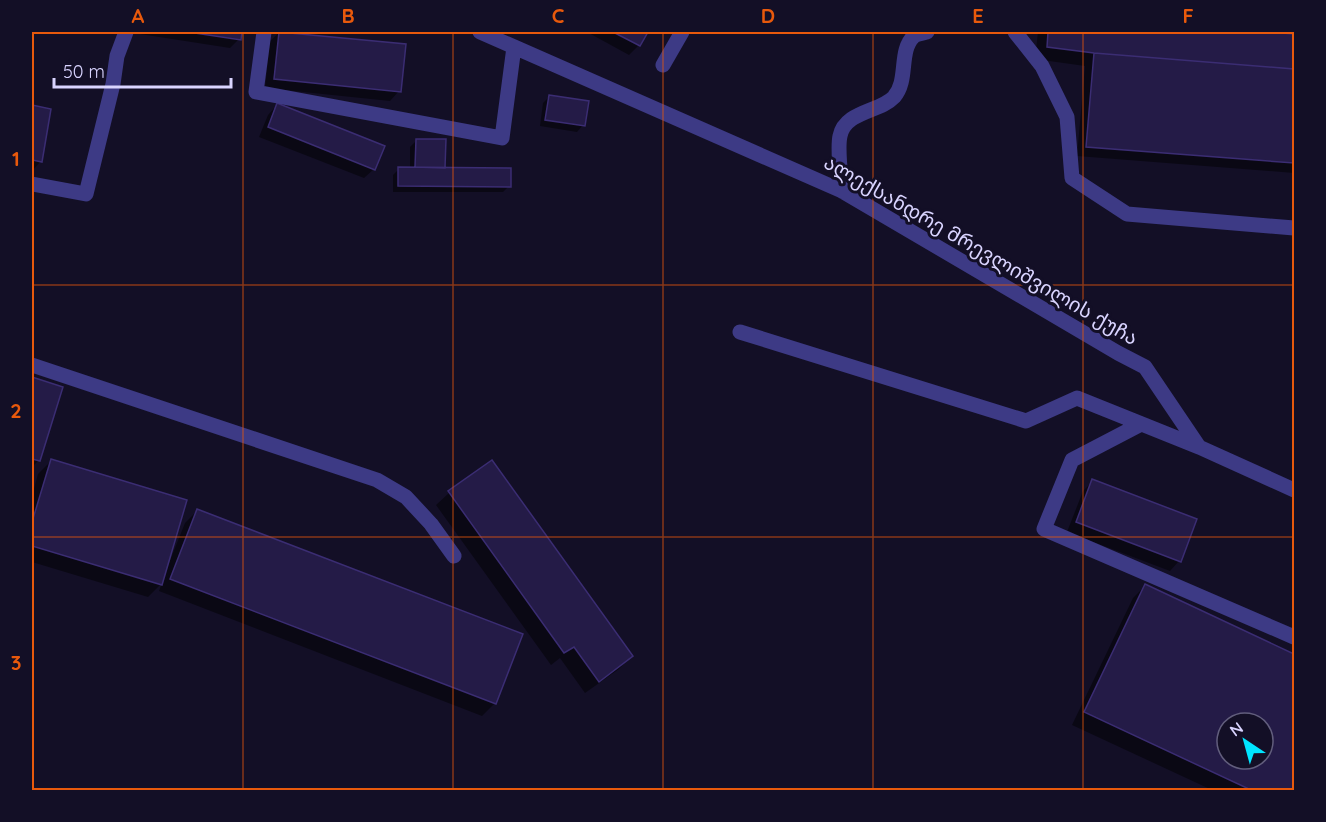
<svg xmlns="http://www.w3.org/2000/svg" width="1326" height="822" font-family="Quicksand,'Noto Sans Georgian',sans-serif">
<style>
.shadow{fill:#0007;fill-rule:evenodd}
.building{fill:#241b47;stroke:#3b2d73;stroke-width:1.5;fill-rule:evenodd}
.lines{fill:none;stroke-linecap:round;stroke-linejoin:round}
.minor{stroke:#3d3a85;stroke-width:15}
.grid{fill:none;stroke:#e8590c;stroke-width:1.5;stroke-opacity:0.55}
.labels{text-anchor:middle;stroke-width:6;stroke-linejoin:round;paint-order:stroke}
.street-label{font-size:20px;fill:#d9d4ff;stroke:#130f26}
.neatline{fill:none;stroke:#e8590c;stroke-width:2}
.grid-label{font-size:20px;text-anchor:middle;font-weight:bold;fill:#e8590c}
</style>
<rect width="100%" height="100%" fill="#130f26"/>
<!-- shadow -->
<path class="shadow" d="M127,32H241L239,39L230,48Z
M280,32L405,45L399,91L390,101L265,88L270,41Z
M587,32H646L639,45L629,55Z
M1038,32H1253L1294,35V173L1077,156L1085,66L1035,59Z
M550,96L583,125L577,132L540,126L543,103Z
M277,105L374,169L364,178L259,137L268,115Z
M32,107L50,110L41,161L32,171Z
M416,141L444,169L509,186L503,192H393V175L399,169H410V147Z
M32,379L61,388L38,461L32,467Z
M51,461L167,563H169L185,523L198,510L495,703L482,716L159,591L162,583L148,597L32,562V496L38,474Z
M492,462L631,656L619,669L585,693L560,658L551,665L436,505L449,493Z
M1093,481L1179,561L1170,571L1067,532L1083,491Z
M1145,586L1294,655V790H1212L1072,725L1133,598ZM1227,723H1263V759H1227Z"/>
<!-- building -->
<path class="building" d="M188,32H242L241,40Z
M279,32L406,44L401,92L274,79Z
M613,32H648L640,46Z
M1048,32H1270L1294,34V69L1094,53L1047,47Z
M1094,53L1294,69V163L1086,147Z
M549,95L589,101L585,126L545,120Z
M277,103L385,146L375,170L268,127Z
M32,105L51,109L42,162L32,160Z
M416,139H446L445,168L415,167Z
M398,167L511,168V187L398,186Z
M32,377L63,387L40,461L32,459Z
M51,459L187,500L162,585L32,546V522Z
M492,460L633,656L599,682L574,647L564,653L448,491Z
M1092,479L1197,519L1181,562L1076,522Z
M197,509L523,634L496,704L170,579Z
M1145,584L1294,654V790H1251L1084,712ZM1227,723H1263V759H1227Z"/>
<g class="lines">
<!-- minor -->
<path class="minor" d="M264,32L256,92L502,138L514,47
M480,32L842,191L1118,353L1145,367L1199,447L1294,490
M1015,32L1042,66L1067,117L1072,178L1127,214L1294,228
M663,65L682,32
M32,184L86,194L113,84L117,56L126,32
M842,191C841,176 837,149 840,136C845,111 880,112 894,97C909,80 898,51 914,36C917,34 923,33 927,32
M740,332L1026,421L1077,398L1199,447
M32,365L377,480L406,497L431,524L454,556
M1141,424L1072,460L1044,529L1294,637"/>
</g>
<!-- grid -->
<path class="grid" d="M243,32V790M453,32V790M663,32V790M873,32V790M1083,32V790M32,285H1294M32,537H1294"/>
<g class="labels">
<!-- street labels -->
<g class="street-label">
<text transform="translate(981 250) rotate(30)" y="7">ალექსანდრე მრევლიშვილის ქუჩა</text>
</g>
</g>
<!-- border -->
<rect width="1326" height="822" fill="none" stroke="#130f26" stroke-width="66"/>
<!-- north arrow -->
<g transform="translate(1245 741) rotate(324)"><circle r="28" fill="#130f26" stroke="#625e7d" stroke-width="1.5"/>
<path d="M0-4.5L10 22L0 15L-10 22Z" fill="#00e5ff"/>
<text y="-9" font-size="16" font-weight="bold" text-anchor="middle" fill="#d9d4ff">N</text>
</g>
<!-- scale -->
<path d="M54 78v9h177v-9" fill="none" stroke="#d9d4ff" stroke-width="3"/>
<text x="63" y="78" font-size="18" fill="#d9d4ff" stroke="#130f26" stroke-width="4.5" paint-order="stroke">50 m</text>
<rect x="33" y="33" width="1260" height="756" class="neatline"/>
<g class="grid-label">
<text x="138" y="23">A</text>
<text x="348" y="23">B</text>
<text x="558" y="23">C</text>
<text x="768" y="23">D</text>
<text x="978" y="23">E</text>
<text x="1188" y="23">F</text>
<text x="16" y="166">1</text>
<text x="16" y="418">2</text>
<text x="16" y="670">3</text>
</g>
</svg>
